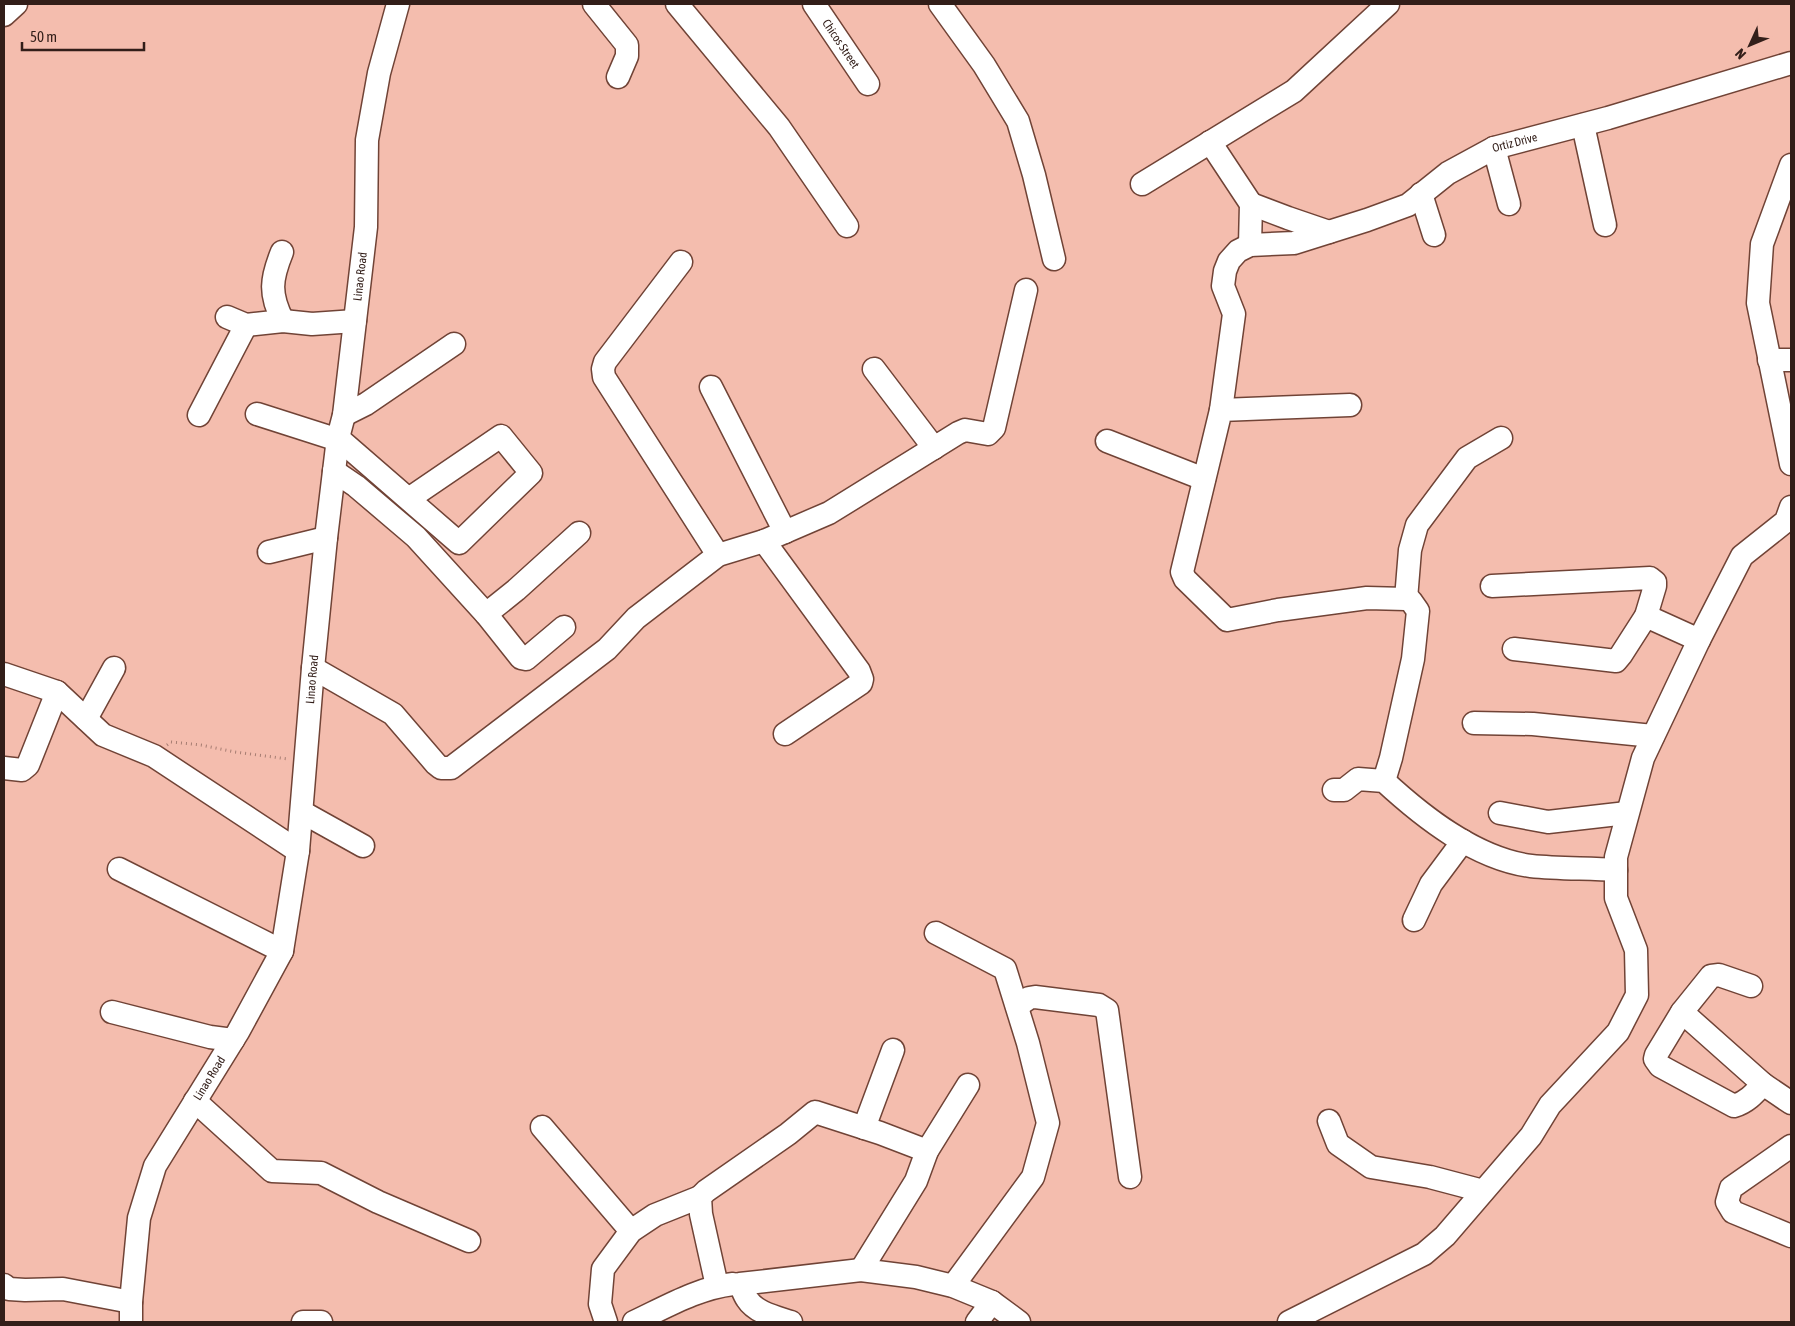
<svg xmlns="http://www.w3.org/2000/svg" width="1795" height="1326" font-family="'Asap Condensed',sans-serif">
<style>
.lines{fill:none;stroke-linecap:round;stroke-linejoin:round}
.minor-casing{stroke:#704336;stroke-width:25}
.path{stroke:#a67d72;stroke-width:3;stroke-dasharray:1 4;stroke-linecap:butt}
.minor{stroke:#fff;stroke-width:22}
.labels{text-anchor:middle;stroke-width:5;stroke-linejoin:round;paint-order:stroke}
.street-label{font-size:12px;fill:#321e19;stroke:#f4bdae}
</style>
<rect width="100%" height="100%" fill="#f4bdae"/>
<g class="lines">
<defs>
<g id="minor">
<path d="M594,4L627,45V56L618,77"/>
<path d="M677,4L779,127L847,226"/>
<path id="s1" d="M814,4L868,84"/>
<path d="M940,4L984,65L1018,121L1034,175L1054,259"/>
<path d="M4,15L16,4"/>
<path d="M1583,125L1605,225"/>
<path d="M1210,142L1251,204L1250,245"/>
<path d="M1494,148L1509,204"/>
<path d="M1791,165L1762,244L1758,303L1791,464"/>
<path d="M1142,184L1294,91L1388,4"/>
<path d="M1421,194L1434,235"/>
<path d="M1251,204L1288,218L1329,232"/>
<path d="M282,252C271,279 269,294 283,321"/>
<path d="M681,262L605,362L603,369L604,377L718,555"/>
<path d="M227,317L246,325L283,321L312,324L355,321"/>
<path d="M1769,360H1791"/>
<path d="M874,369L934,448"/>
<path d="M711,387L785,532"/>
<path d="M1350,405L1221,410L1182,572L1185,579L1227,620L1278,610L1367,598L1406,599L1411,601L1418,611L1413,659L1391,758L1384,781"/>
<path id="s2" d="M1221,410L1234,314L1223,286L1225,271L1229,261L1238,251L1250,245L1294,243L1367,220L1408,205L1448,173L1494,148L1608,118L1791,63"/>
<path d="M257,414L329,437L338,438L459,543L531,473L501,436L410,498"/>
<path d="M199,415L246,325"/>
<path d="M344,415L366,404L454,344"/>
<path d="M1107,441L1204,479"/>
<path d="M334,471L356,486L416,537L486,614L516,590L579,533"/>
<path d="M764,541L859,671L862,679L861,683L785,734"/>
<path d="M269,552L326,538"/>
<path d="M1492,586L1650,578L1655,582V586L1646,616L1621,655L1616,661L1514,649"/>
<path d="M1406,599L1410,550L1417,525L1467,458L1501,438"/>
<path d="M486,614L521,658L526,659L564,627"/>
<path d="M1646,616L1699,640"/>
<path d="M313,668L393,714L436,764L441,768H451L607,649L636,618L718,555L764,541L829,513L958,433L965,430L988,434L994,428L1026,290"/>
<path d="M4,674L57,692L103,735L154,756L298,851"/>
<path d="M86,719L114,668"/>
<path d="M1474,723L1533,724L1653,736"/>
<path d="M4,768L22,770L28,765L57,692"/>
<path d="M1334,790H1344L1358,779L1384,781C1423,817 1476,859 1531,866C1559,869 1588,868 1616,870"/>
<path d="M302,812L363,846"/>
<path d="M1500,813L1548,822L1627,813"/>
<path d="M119,869L282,951"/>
<path d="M1414,920L1431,884L1463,841"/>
<path d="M936,933L1005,969L1028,1043L1048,1123L1033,1177L953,1286"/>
<path d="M1751,986L1719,975L1711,976L1682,1012L1656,1055L1655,1059L1660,1066L1734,1106C1747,1102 1754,1094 1763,1084"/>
<path d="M1017,1006L1029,998L1035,997L1099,1005L1107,1010L1130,1177"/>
<path d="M112,1012L210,1037L233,1040"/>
<path d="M1682,1012L1763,1084L1791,1103"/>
<path d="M195,1101L272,1171L321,1173L378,1202L469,1241"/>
<path d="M1329,1121L1338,1144L1371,1167L1430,1177L1483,1191"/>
<path d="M542,1127L631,1231"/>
<path d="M864,1128L893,1050"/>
<path d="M1791,1146L1731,1188L1727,1202L1733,1212L1791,1236"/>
<path d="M861,1270L916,1181L927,1151L968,1085"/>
<path d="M4,1285L9,1289L25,1290L63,1289L131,1302"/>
<path d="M717,1286L701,1214L700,1197L706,1191L788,1134L815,1112L880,1133L927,1151"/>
<path id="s3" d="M131,1322V1302L139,1218L155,1166L238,1032L282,951L298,851L313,668L326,538L338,438L344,415L366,227L367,140L379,73L398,4"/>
<path d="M303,1322H321"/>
<path d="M606,1322L600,1304L603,1269L631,1231L655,1215L700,1197"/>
<path d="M634,1322C666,1307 698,1288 733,1284"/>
<path d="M791,1322C776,1317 756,1313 747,1299C744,1295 742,1288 740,1284L861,1270L916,1277L953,1286L992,1302L1019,1322"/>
<path d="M977,1322L992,1302"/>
<path d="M1289,1322L1424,1254L1445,1236L1531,1136L1550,1105L1618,1032L1637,995L1636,950L1616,898V857L1643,758L1699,640L1742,556L1786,521L1791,507"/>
</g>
</defs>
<!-- minor casing -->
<use href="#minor" class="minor-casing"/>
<!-- path -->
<path class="path" d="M167,745L171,742L201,745L235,752L288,759"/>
<!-- minor -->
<use href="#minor" class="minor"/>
</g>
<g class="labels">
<!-- street labels -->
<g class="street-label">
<text dy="4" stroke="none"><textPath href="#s1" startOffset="48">Chicos Street</textPath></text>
<text dy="4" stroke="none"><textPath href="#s2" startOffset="469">Ortiz Drive</textPath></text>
<text dy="4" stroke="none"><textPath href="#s3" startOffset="1088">Linao Road</textPath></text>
<text dy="4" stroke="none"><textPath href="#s3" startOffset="682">Linao Road</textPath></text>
<text dy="4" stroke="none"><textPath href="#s3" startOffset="262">Linao Road</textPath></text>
</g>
</g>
<!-- border -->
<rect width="1795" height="1326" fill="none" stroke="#321e19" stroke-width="10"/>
<!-- north arrow -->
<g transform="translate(1750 45) rotate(226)" stroke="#f4bdae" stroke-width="4" paint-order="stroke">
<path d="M0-4L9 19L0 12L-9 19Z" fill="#321e19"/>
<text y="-8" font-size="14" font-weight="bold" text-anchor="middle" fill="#321e19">N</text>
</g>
<!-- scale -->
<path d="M22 42v8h122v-8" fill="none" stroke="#321e19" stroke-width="2.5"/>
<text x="30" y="42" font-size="15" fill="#321e19" stroke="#f4bdae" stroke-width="4" paint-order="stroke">50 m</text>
</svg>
